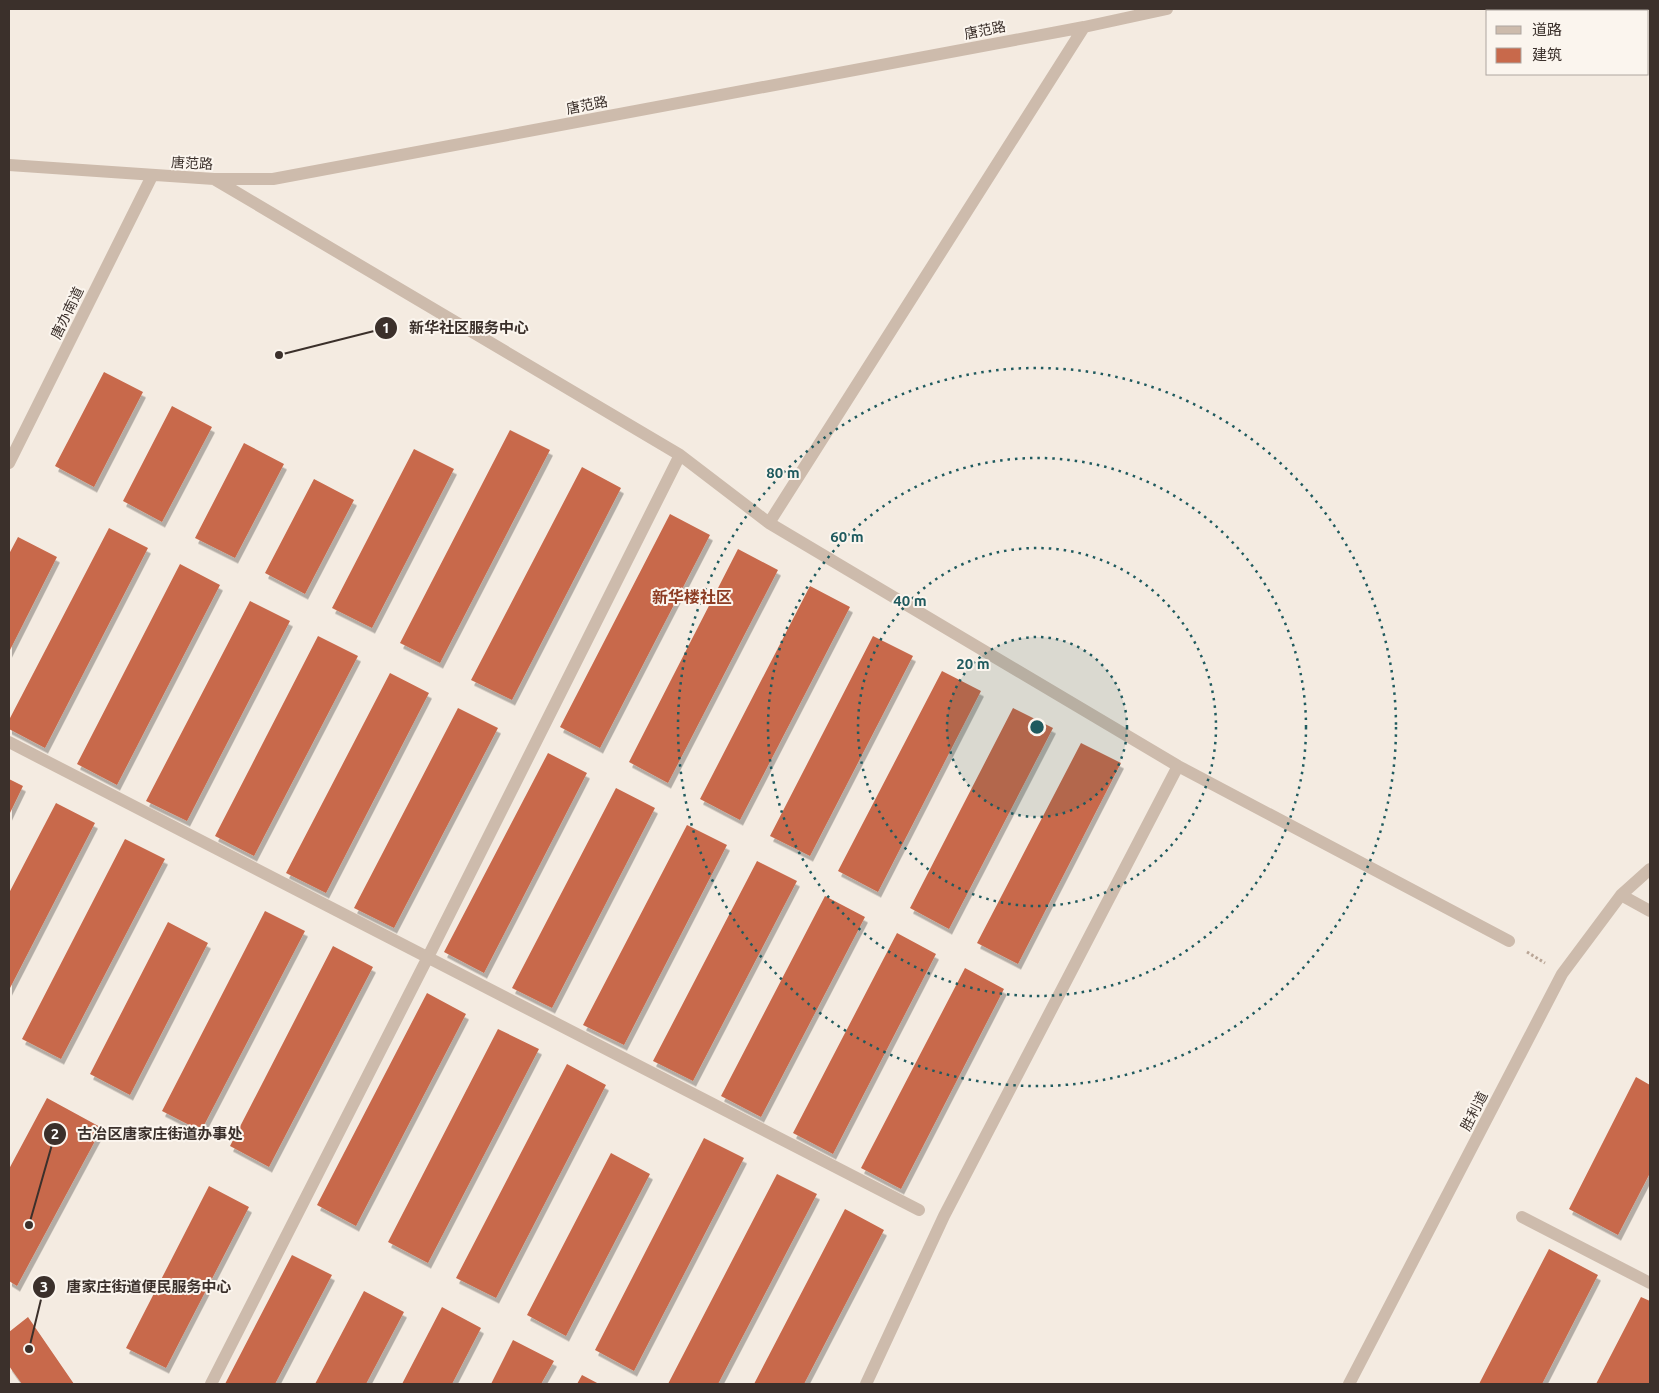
<svg xmlns="http://www.w3.org/2000/svg" width="1659" height="1393" font-family="Ubuntu,'Noto Sans SC',sans-serif">
<style>
.building{fill:#c8694b;filter:url(#shadow)}
.lines{fill:none;stroke-linecap:round;stroke-linejoin:round}
.path{stroke:#b9a596;stroke-width:3;stroke-dasharray:2.5 2.5;stroke-linecap:butt}
.minor{stroke:#cdbbac;stroke-width:12}
.ring{fill:none;stroke:#1f5a5e;stroke-width:2.5;stroke-dasharray:2.5 5}
.labels{text-anchor:middle;stroke-width:4;stroke-linejoin:round;paint-order:stroke}
.street-label{font-size:14px;fill:#3b302b;stroke:#fbf5ee}
.quarter-label{font-size:16px;font-weight:bold;fill:#8c3b22;stroke:#fbf5ee}
.centre{fill:#1f5a5e;stroke:#fbf5ee;stroke-width:2.5}
.ring-label{font-size:15px;text-anchor:middle;font-weight:bold;fill:#1f5a5e;stroke:#fbf5ee;stroke-width:4;stroke-linejoin:round;paint-order:stroke}
.leader{fill:none;stroke:#3b302b;stroke-width:2}
.callout-dot{fill:#3b302b;stroke:#fbf5ee;stroke-width:2}
.mark-label{font-size:15px;text-anchor:middle;font-weight:bold;fill:#fff}
.callout-label{font-size:15px;text-anchor:middle;font-weight:bold;fill:#3b302b;stroke:#fbf5ee;stroke-width:4;stroke-linejoin:round;paint-order:stroke}
</style>
<defs>
<filter id="shadow"><feDropShadow dx="3" dy="5.5" stdDeviation="0" flood-color="#0004"/></filter>
</defs>
<rect width="100%" height="100%" fill="#f4ebe1"/>
<!-- building -->
<path class="building" d="M104,372L143,392L94,487L55,466Z
M172,406L212,427L162,522L123,501Z
M510,430L550,450L440,663L400,643Z
M244,443L284,464L235,558L195,538Z
M414,449L454,469L372,628L332,608Z
M582,467L621,488L512,700L471,680Z
M314,479L354,500L305,594L265,573Z
M670,514L710,535L600,748L560,727Z
M109,528L148,548L45,748L9,729V720Z
M18,537L57,557L9,652V554Z
M738,549L778,570L668,783L629,762Z
M180,564L220,585L117,785L77,764Z
M810,586L850,607L740,820L700,799Z
M250,601L290,621L187,821L146,801Z
M318,636L358,656L254,856L215,836Z
M873,636L913,656L810,856L770,836Z
M942,671L981,691L878,892L838,871Z
M390,673L429,693L326,893L286,873Z
M458,708L498,728L394,928L354,908Z
M1013,708L1053,728L949,929L910,908Z
M1081,743L1121,763L1018,964L977,943Z
M548,753L587,773L484,973L444,952Z
M9,779L23,786L9,815Z
M616,788L655,808L552,1008L512,988Z
M56,803L95,823L9,990V893Z
M687,825L727,845L624,1045L583,1025Z
M125,839L165,859L61,1059L22,1039Z
M757,861L797,881L693,1081L653,1061Z
M825,896L865,917L761,1117L721,1096Z
M265,911L305,931L201,1131L162,1111Z
M168,922L208,943L130,1095L90,1074Z
M897,933L936,954L833,1154L793,1133Z
M333,946L373,967L269,1167L230,1146Z
M965,968L1004,989L901,1189L861,1168Z
M427,993L466,1014L356,1226L317,1205Z
M498,1029L539,1049L428,1263L388,1242Z
M567,1064L606,1085L496,1298L456,1278Z
M1636,1077L1650,1085V1173L1618,1235L1569,1209Z
M47,1098L102,1128L17,1286L9,1281V1169Z
M704,1138L744,1158L634,1371L595,1350Z
M611,1153L650,1174L566,1336L527,1315Z
M777,1174L817,1194L718,1384H668Z
M209,1186L249,1207L166,1368L126,1348Z
M845,1209L884,1230L804,1384H754Z
M1549,1249L1598,1275L1542,1384H1479Z
M292,1255L332,1275L275,1384H225Z
M364,1291L404,1312L366,1384H315Z
M1641,1297L1650,1301V1384H1596Z
M442,1307L481,1328L452,1384H402Z
M28,1317L74,1384H22L9,1366V1332Z
M513,1340L554,1361L541,1384H491Z
M582,1375L599,1384H577Z"/>
<g class="lines">
<!-- path -->
<path class="path" d="M1527,952L1545,963"/>
<!-- minor -->
<path class="minor" d="M9,165L214,179H273L1084,27L1167,9
M214,179L680,455L769,523L1178,766L1509,941
M9,463L152,176
M769,523L1084,27
M9,742L919,1210
M1621,895L1650,911
M1522,1217L1650,1283
M211,1384L428,957L680,455
M866,1384L944,1216L1178,766
M1349,1384L1562,974L1621,895L1650,869"/>
</g>
<!-- distance rings -->
<circle cx="1037" cy="727" r="90" fill="#1f5a5e" fill-opacity=".12"/>
<g class="ring">
<circle cx="1037" cy="727" r="90"/>
<circle cx="1037" cy="727" r="179"/>
<circle cx="1037" cy="727" r="269"/>
<circle cx="1037" cy="727" r="359"/>
</g>
<g class="labels">
<!-- street labels -->
<g class="street-label">
<text transform="translate(985 30) rotate(-11)" y="5">唐范路</text>
<text transform="translate(587 105) rotate(-11)" y="5">唐范路</text>
<text transform="translate(192 163) rotate(3)" y="5">唐范路</text>
<text transform="translate(67 313) rotate(-64)" y="5">唐办南道</text>
<text transform="translate(1474 1111) rotate(-63)" y="5">胜利道</text>
</g>
<!-- quarter labels -->
<g class="quarter-label">
<text x="692" y="603">新华楼社区</text>
</g>
</g>
<circle cx="1037" cy="727" r="8" class="centre"/>
<g class="ring-label">
<text x="783" y="478">80 m</text>
<text x="847" y="542">60 m</text>
<text x="910" y="606">40 m</text>
<text x="973" y="669">20 m</text>
</g>
<!-- callouts -->
<path class="leader" d="M279 355L386 328M29 1225L55 1134M29 1349L44 1287"/>
<g class="callout-dot">
<circle cx="279" cy="355" r="5"/>
<circle cx="29" cy="1225" r="5"/>
<circle cx="29" cy="1349" r="5"/>
<circle cx="386" cy="328" r="12"/>
<circle cx="55" cy="1134" r="12"/>
<circle cx="44" cy="1287" r="12"/>
</g>
<g class="mark-label">
<text x="386" y="333">1</text>
<text x="55" y="1139">2</text>
<text x="44" y="1292">3</text>
</g>
<g class="callout-label">
<text x="469" y="333">新华社区服务中心</text>
<text x="160" y="1139">古冶区唐家庄街道办事处</text>
<text x="149" y="1292">唐家庄街道便民服务中心</text>
</g>
<!-- border -->
<rect width="1659" height="1393" fill="none" stroke="#3b302b" stroke-width="20"/>
<!-- legend -->
<rect x="1486" y="10" width="162" height="65" fill="#fbf5ee" stroke="#aea6a0"/>
<rect x="1496" y="26" width="25" height="8" fill="#cdbbac" stroke="#aea6a0"/>
<text x="1532" y="35" font-size="15" fill="#3b302b">道路</text>
<rect x="1496" y="48" width="25" height="15" fill="#c8694b" stroke="#aea6a0"/>
<text x="1532" y="60" font-size="15" fill="#3b302b">建筑</text>
</svg>
